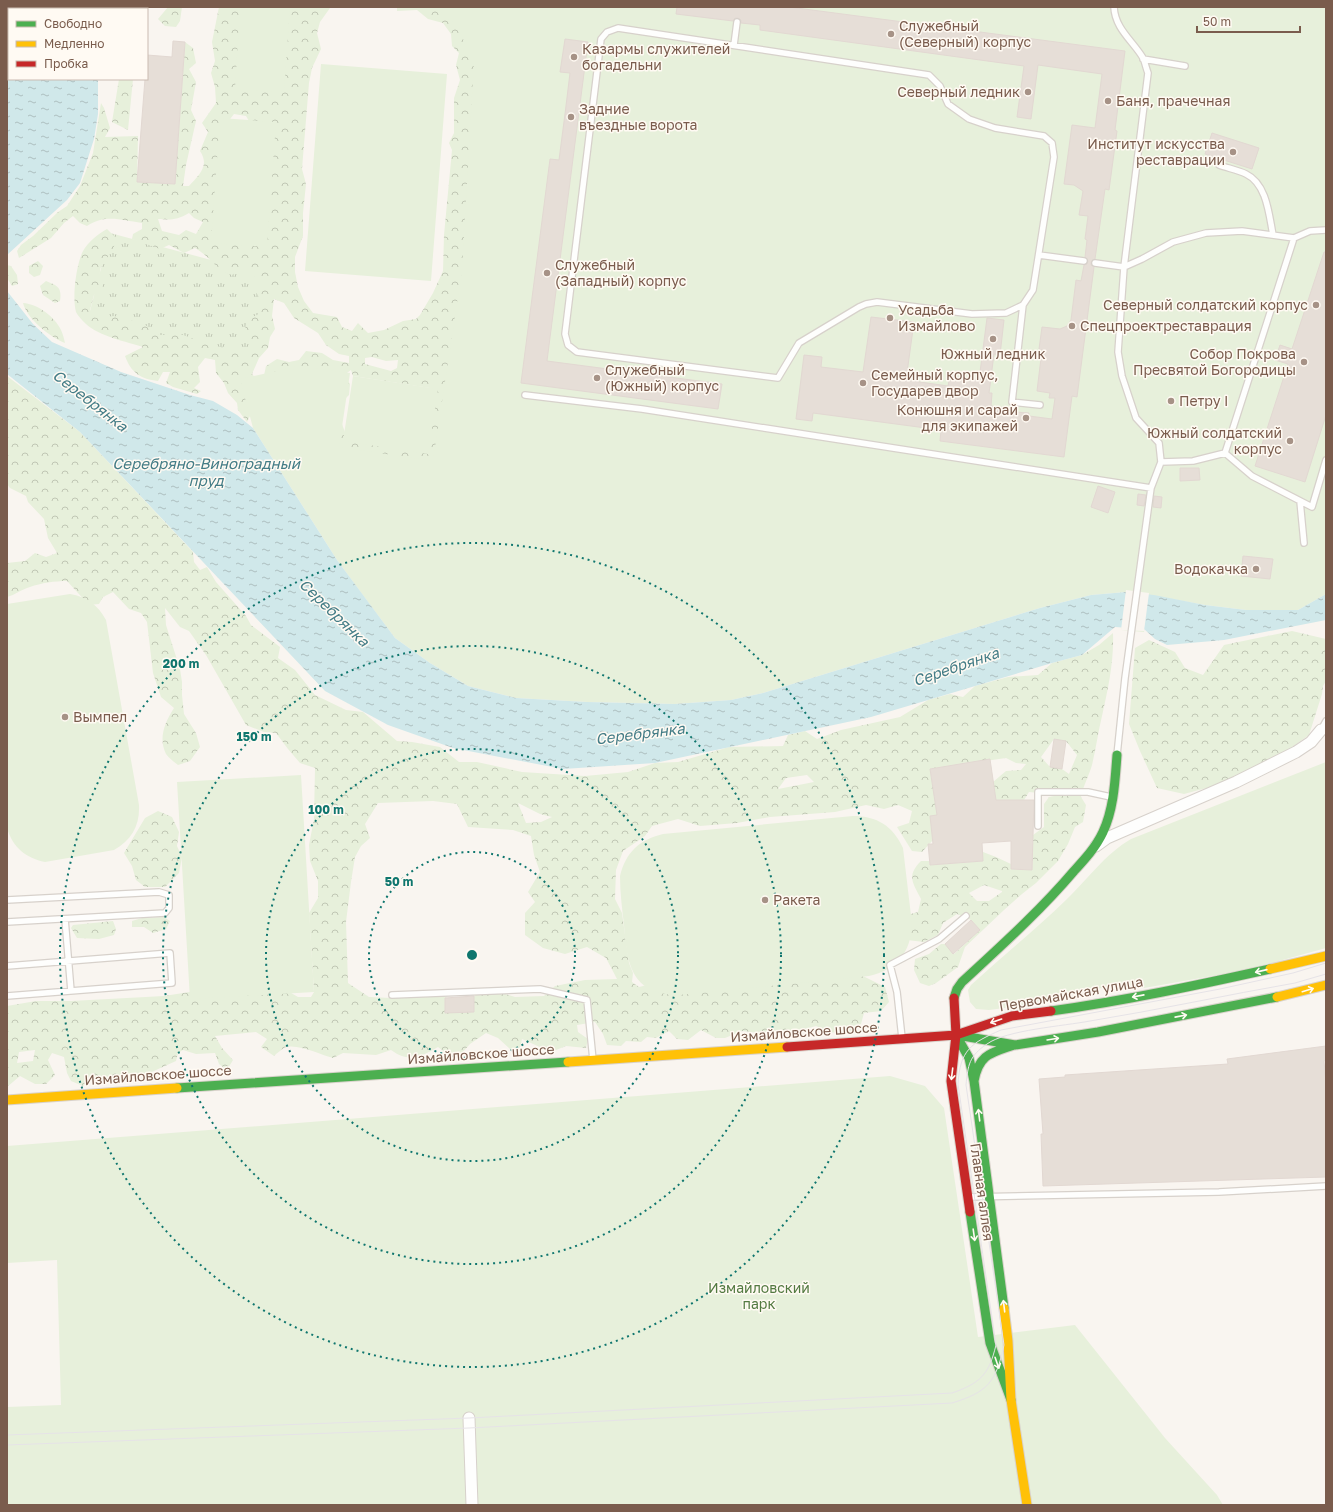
<svg xmlns="http://www.w3.org/2000/svg" width="1333" height="1512" font-family="'Golos Text',sans-serif">
<style>
.grass{fill:url(#grass-tufts)}
.forest{fill:url(#forest-crowns);fill-rule:evenodd}
.green{fill:#e7f0db}
.water{fill:url(#water-ripples)}
.pier{fill:#f9f5f0}
.building{fill:#e6ded7;stroke:#e2d8d2}
.lines{fill:none;stroke-linecap:round;stroke-linejoin:round}
.lane-casing{stroke:#d7d1cb;stroke-width:8}
.street-casing{stroke:#d7d1cb;stroke-width:13}
.fast-casing{stroke:#d9d2cb;stroke-width:11}
.slow-casing{stroke:#d9d2cb;stroke-width:11}
.jam-casing{stroke:#d9d2cb;stroke-width:11}
.lane{stroke:#fefefd;stroke-width:5.5}
.street{stroke:#fefefd;stroke-width:11}
.fast{stroke:#4caf50;stroke-width:9}
.slow{stroke:#ffc107;stroke-width:9}
.jam{stroke:#c62828;stroke-width:9}
.tram{stroke:#e6e3e7;stroke-width:1}
.oneway{stroke:#fffaf3}
.ring{fill:none;stroke:#0f766e;stroke-width:2;stroke-dasharray:2 4}
.poi-dot{fill:#a69286;stroke:#fffaf3;stroke-width:1.5}
.labels{text-anchor:middle;stroke-width:3;stroke-linejoin:round;paint-order:stroke}
.poi-label{font-size:14px;fill:#7a5c4d;stroke:#fffaf3;text-anchor:start}
.street-label{font-size:14px;fill:#7a5c4d;stroke:#fffaf3}
.park-label{font-size:14px;fill:#537a41;stroke:#fffaf3}
.water-label{font-size:15px;font-style:italic;fill:#437c86;stroke:#fffaf3}
.centre{fill:#0f766e;stroke:#fffaf3;stroke-width:2}
.ring-label{font-size:12px;text-anchor:middle;font-weight:bold;fill:#0f766e;stroke:#fffaf3;stroke-width:3;stroke-linejoin:round;paint-order:stroke}
</style>
<defs>
<pattern id="grass-tufts" width="24" height="20" patternUnits="userSpaceOnUse"><rect width="24" height="20" fill="#e7f0db"/><path d="M3 7l-1-3M5 7V3M7 7l1-3M15 17l-1-3M17 17v-4M19 17l1-3" fill="none" stroke="#c0c6b4"/></pattern>
<pattern id="forest-crowns" width="20" height="18" patternUnits="userSpaceOnUse"><rect width="20" height="18" fill="#e7f0db"/><path d="M2 6a3 3 0 1 1 6 0M12 15a3 3 0 1 1 6 0" fill="none" stroke="#c0c6b4"/></pattern>
<pattern id="water-ripples" width="26" height="14" patternUnits="userSpaceOnUse"><rect width="26" height="14" fill="#d0e8ea"/><path d="M2 4q2-2 4 0t4 0M15 11q2-2 4 0t4 0" fill="none" stroke="#aebfc0"/></pattern>
</defs>
<rect width="100%" height="100%" fill="#f9f5f0"/>
<!-- grass -->
<path class="grass" d="M110,233L275,277L252,362L88,319Z"/>
<!-- forest -->
<path class="forest" d="M168,7H182L180,21L176,27L165,26L158,19Z
M219,7H333L330,8L320,22L317,33L321,49L312,68L309,83L302,169L306,184L303,213V236L295,257V272L298,287L304,301L313,313L337,317L342,327L352,331L358,323L368,333L384,330L403,321L416,319L420,315L433,293L443,271L444,235L452,150L449,143L454,133V98L460,80L456,65L459,53L452,46L451,34L443,23L428,19L417,10L397,11V7H1326L809,633L251,414L247,422L238,410L237,403L228,393L224,383L216,373L215,360L205,358L198,367L200,382L194,388L201,391L197,394L173,387L166,383L170,372H163L158,381C141,379 131,373 125,356L143,347C127,342 99,336 86,324C83,321 78,316 76,312C72,298 76,265 83,251C88,242 98,234 107,229L115,237C115,240 115,245 113,249C104,264 95,266 103,286L94,295L90,310L96,318L114,316L144,324L160,335H183L208,344L243,353L251,348V337L245,327L250,318L259,314L260,299L256,292L261,281L241,269L232,275C213,268 211,257 195,248L184,253L169,245L160,249L132,239L133,234L142,229V223C120,220 106,214 87,226L80,223L73,216L64,223L51,238L19,258L17,251L21,245L33,236L58,212L67,206L80,186L93,153L101,103L104,108L110,128L105,137L138,136L137,182L175,184L185,42L193,48L196,63L189,69L196,82L191,110L196,121L186,165L183,186H189C199,175 210,166 200,151L208,132L202,123L216,103L215,87L211,73L215,61L212,42ZM234,114L246,116L252,126L227,123ZM189,213L194,218L203,222L196,234L186,230L179,235L162,231L158,219C171,220 177,220 189,213ZM274,299L284,303L294,318L318,333L326,345L339,354L349,356V363L333,360L322,353L306,351L299,360L289,362L277,359L266,366L262,385L252,374L259,358L268,348L270,337L275,329L272,316ZM372,357L386,361L398,360L397,368L391,371L365,364V358ZM351,370L353,376L430,388L345,432C339,417 336,407 349,395L350,384L344,375Z
M119,79H133L128,130L112,122Z
M38,261L43,266L40,275L34,277L29,273V266Z
M7,265L11,266L17,275L18,284L12,286L7,278Z
M46,281C58,286 62,287 60,301L55,303L43,295L40,286Z
M23,303C38,304 55,317 61,330C63,334 64,339 65,343C50,337 27,319 23,303Z
M7,376L80,432L193,552L194,562L200,570L207,567L216,582L246,616L251,625L280,647L278,658L295,670L315,695L346,710L363,712L397,741L412,742L440,747L459,762H477L522,772L585,776L628,772L655,763L678,762L729,747L783,746L788,735L805,731L817,739L841,730L900,717L928,700L950,694L963,697L975,686L1008,677L1038,675L1052,663L1082,655L1099,645L1113,633C1114,662 1108,689 1102,716C1098,732 1096,749 1092,765C1089,776 1083,786 1081,797L1086,805L1083,822L1075,827L1068,844L1058,861L1036,883L1022,894L1004,910L965,947L958,967L936,983L929,986L920,983L914,970L915,959L929,954L941,944H945L954,954L980,930L971,920L957,914L943,923L938,935L924,942L907,940V915L918,912L921,899C913,883 906,876 921,861H929L930,865L983,861V852L996,857L1011,864V869L1032,870L1033,835L1044,827V804L1049,797L1059,795L1029,792L1024,800L933,840L922,852L912,851L897,827L909,823L912,811L898,805L884,809L866,805L835,812L770,817L737,823L700,826L678,819L652,826L645,836L623,851L616,870L615,899L622,913L629,963L633,973L632,982L639,987L655,983L861,975L885,987L889,1002L881,1011L864,1013L861,1024L845,1034L829,1032L816,1026L805,1029L760,1033L742,1031L725,1038H716L701,1030L688,1040L677,1039L669,1031L656,1038L647,1037L641,1042L626,1041L621,1046L607,1045L603,1034L595,1022L577,1025L578,1032L588,1039L586,1048L566,1046L551,1052L522,1039L520,1048L511,1050L498,1038L486,1033L470,1044L461,1054H447L438,1047C420,1057 409,1063 391,1050L376,1055L343,1053L333,1058C321,1055 295,1042 284,1048C281,1050 277,1053 274,1056L261,1047L267,1039L256,1032L215,1036L222,1048L233,1060L227,1070L219,1064L215,1053L196,1054L183,1050L178,1053L176,1061L145,1075L97,1077L83,1086L71,1081L67,1073L64,1057L52,1053L48,1060L55,1075L46,1084H35L20,1076L7,1087V1006L36,1001H71L164,996L202,990H286L298,997H311L314,992L309,913L318,898V881L310,861L309,845L314,819L315,768L300,763L288,749L276,733L264,732L246,725L206,655L189,631L180,627L165,608L166,625L180,669L182,682V695L184,714L196,733L200,747L190,761L178,765C174,762 169,758 166,754C158,738 165,722 174,708L161,697L153,673L147,622L141,613L129,609L113,592L103,597L99,604L89,605L67,581C55,581 41,583 30,587C22,589 15,595 7,597V563L25,561L35,553L46,557L57,553L48,538L44,519L28,502L26,496L10,488L7,484ZM1054,739L1066,741L1077,755L1069,774L1062,769L1050,767L1041,757ZM1006,758L1016,763L1026,764L1021,770L1006,771L993,782L995,795L936,805L930,769ZM807,775L814,782L778,789L786,778ZM433,801L457,804L468,827L513,830L531,836L534,855L540,872L528,892L535,902L525,913V935L543,948L565,954L587,947L606,958L617,979L585,980L555,986L544,996L515,997L499,992L478,994L458,1005L444,996L391,998L369,997L348,983L346,922L351,882L355,857L361,846L370,838L365,824L378,803ZM518,803L540,814L552,817L541,822L526,823ZM984,885L1002,891V892L989,901H977L969,893ZM35,1050L33,1061L17,1063L19,1052Z
M1292,631L1326,639V681L1323,686L1322,694L1309,735L1281,755L1214,786L1184,794L1157,788L1140,751L1129,724L1135,648L1149,640L1175,652L1185,668L1203,675L1224,645Z
M158,811L172,817L179,832L177,846L182,857L179,873L165,887H145L136,880L132,866L124,853L145,818Z
M164,917L170,921L166,929L153,933L144,927H132V921L142,918Z
M113,921L116,929L114,935L99,939L77,938L71,928L73,925Z"/>
<!-- green -->
<path class="green" d="M240,7H290L284,92L235,89Z
M434,7H1326V594L1298,610H1246L1205,605L1149,595L1144,632L1121,630L1126,592L1091,595L1040,608L763,693L731,700L675,704L587,702L516,698L468,686L430,663L395,638L368,602L337,560L253,428L240,379L299,366L350,373L339,447L433,461L462,270L474,61L456,25Z
M321,64L447,74L431,281L305,271Z
M220,118L276,122L267,247L211,243Z
M353,376L438,389L428,454L343,441Z
M70,594C87,597 98,605 106,620L139,805C140,825 132,840 114,850L45,862C26,858 13,848 7,828V604Z
M1326,762V948L1246,970L1144,988L1114,986L1054,996L1027,1005L989,1010L976,1009L970,1002L968,990L971,985C1003,956 1036,929 1067,899C1088,879 1105,854 1131,839Z
M301,775L314,992L190,999L177,782Z
M853,816C877,816 893,826 903,848L912,924C911,953 896,970 869,976L678,995C631,994 627,964 624,925C622,909 620,892 620,876C626,852 639,840 663,834Z
M890,1076L925,1086L944,1108L978,1337L1075,1325L1165,1438L1217,1495L1223,1505H7V1407L61,1405L57,1260L7,1263V1146Z"/>
<!-- water -->
<path class="water" d="M7,7H134L131,9H9V79H98V114L94,139L80,183L67,200L7,255Z
M7,291L33,324L52,342L121,372L190,395L213,401L237,415L253,428L337,560L395,638L430,663L468,686L516,698L587,702L675,704L731,700L763,693L1040,608L1091,595L1126,592L1154,595L1205,605L1246,610H1298L1326,594V620L1224,640L1167,645L1155,639L1144,629L1115,627L1082,655L1052,663L871,717L655,763L563,769L453,748L388,725L325,691L80,432L7,374Z"/>
<!-- pier -->
<path class="pier" d="M1126,590L1149,593L1144,631L1121,630Z"/>
<!-- building -->
<path class="building" d="M677,7H789L1125,51L1115,130L1117,131L1109,190L1105,189L1095,259L1091,262V265L1094,267L1077,397L1072,396L1064,457L940,441L941,430L813,413L812,421L796,419L804,355L822,357L821,367L863,372L871,317L914,322L906,380L948,386L950,376L979,380L987,318L1004,320L1000,355L994,354L989,393H992L991,406L1015,409V412L1029,413V416L1052,419L1055,398H1049L1050,393L1037,391L1042,350L1039,349L1042,327L1060,329L1067,326L1071,320L1076,280L1081,281L1084,265L1087,264L1088,261L1085,257L1087,240L1085,239L1088,216L1079,215L1083,191L1074,185L1064,184L1072,125L1095,128L1102,74L1038,65L1031,119L1017,117L1024,66L760,30V25L741,23V20L738,18H735L733,21L676,14Z
M565,39L588,42L547,361L722,384L718,409L521,383L550,159L559,160L565,114L570,73L560,72Z
M173,41L185,42L175,184L137,182L145,79H147V55L172,57Z
M1212,133L1259,148L1252,169L1205,154Z
M1324,252H1326V415L1305,482L1255,466L1288,364L1275,360L1280,345L1292,349Z
M1180,468H1199L1200,480L1180,481Z
M1098,486L1115,492L1108,513L1091,507Z
M1138,494L1146,495L1144,506L1137,505Z
M1154,496L1162,497L1161,508L1153,507Z
M1243,556L1273,559L1270,579L1241,576Z
M1054,739L1066,741L1062,769L1050,767Z
M990,759L996,800H1034L1032,870L1011,869V841L982,843L983,861L930,865L928,844H933L930,816L937,815L930,769Z
M971,920L980,930L953,954L945,944Z
M474,996V1012L445,1013V998Z
M1326,1046V1060L1324,1061L1326,1083V1177L1043,1186L1041,1134H1043L1039,1079L1065,1077V1075L1228,1064L1227,1059Z"/>
<g class="lines">
<defs>
<path id="lane" d="M1114,7C1115,29 1133,41 1143,58C1145,62 1146,68 1148,73L1124,267L1118,352L1122,376L1136,418L1159,443L1161,462L1151,488L1125,678L1117,755
M618,28L929,75L940,86L948,104L969,119L995,128L1044,136L1052,143L1054,157L1033,290L1023,305L1006,313L972,314L877,302L866,304L859,307L799,343L778,378L577,352L568,345L565,334L601,39L607,32Z
M734,45L737,22
M1143,59L1185,66
M1219,165C1227,168 1238,170 1246,174C1267,184 1269,215 1273,235
M1039,255L1084,261
M1095,263L1124,267L1142,259L1173,242L1206,233L1242,231L1294,238L1310,231L1326,230
M1023,305L1012,402L1040,405
M525,395L642,409L1151,488
M1225,453L1294,238
M1225,453L1252,476L1312,507L1326,460
M1161,462L1193,461L1225,453
M1300,501L1304,543
M1321,730L1326,721
M1038,826V792H1088L1111,797
M7,900L159,892L169,895V908L165,913L7,922
M65,919L71,991
M7,966L170,953L172,983L7,996
M392,995L540,989L587,1000L593,1060
M902,1038L897,992L890,965L939,939L966,916
M969,1197L1219,1192L1326,1186"/>
<path id="street" d="M1096,846L1107,838L1236,782L1296,752L1311,742L1321,730
M469,1418L472,1505"/>
<path id="fast" d="M954,998L957,989L962,982C1001,946 1040,911 1074,871C1085,859 1096,847 1103,832C1114,808 1115,781 1117,755
M1051,1011C1124,1001 1198,985 1270,969
M956,1035L969,1058L974,1081L1004,1308
M957,1035L1015,1045L1098,1032L1277,997
M974,1081C979,1054 991,1053 1014,1045
M177,1088L568,1062
M970,1212L990,1343L1011,1400"/>
<path id="slow" d="M1270,969L1326,956
M1277,997L1326,985
M568,1062L787,1047
M7,1100L177,1088
M1004,1308L1008,1341L1011,1400L1027,1505"/>
<path id="jam" d="M954,998L956,1035L951,1081L970,1212
M787,1047L956,1035L1012,1016L1051,1011"/>
</defs>
<!-- lane casing -->
<use href="#lane" class="lane-casing"/>
<!-- street casing -->
<use href="#street" class="street-casing"/>
<!-- fast casing -->
<use href="#fast" class="fast-casing"/>
<!-- slow casing -->
<use href="#slow" class="slow-casing"/>
<!-- jam casing -->
<use href="#jam" class="jam-casing"/>
<!-- lane -->
<use href="#lane" class="lane"/>
<!-- street -->
<use href="#street" class="street"/>
<!-- fast -->
<use href="#fast" class="fast"/>
<!-- slow -->
<use href="#slow" class="slow"/>
<!-- jam -->
<use href="#jam" class="jam"/>
<!-- tram -->
<path class="tram" d="M7,1435L469,1418L952,1393C981,1383 989,1374 996,1345L958,1084C960,1050 971,1043 1001,1030L1220,989L1293,973L1326,963
M7,1445L469,1428L952,1403C988,1392 996,1382 1004,1345L966,1085C968,1065 969,1056 987,1044C1006,1030 1064,1026 1090,1021C1158,1010 1226,995 1295,983L1326,974"/>
</g>
<!-- one-way arrows -->
<defs><path id="oneway-shaft" d="M-6 0H5M1.5-3L5.5 0L1.5 3" fill="none" stroke-width="1.6" stroke-linecap="round" stroke-linejoin="round"/></defs>
<g class="oneway">
<use href="#oneway-shaft" transform="translate(1261 971) rotate(167)"/>
<use href="#oneway-shaft" transform="translate(1308 990) rotate(-17)"/>
<use href="#oneway-shaft" transform="translate(1138 996) rotate(169)"/>
<use href="#oneway-shaft" transform="translate(1181 1016) rotate(-11)"/>
<use href="#oneway-shaft" transform="translate(996 1021) rotate(161)"/>
<use href="#oneway-shaft" transform="translate(1053 1039) rotate(-9)"/>
<use href="#oneway-shaft" transform="translate(952 1074) rotate(97)"/>
<use href="#oneway-shaft" transform="translate(979 1115) rotate(-97)"/>
<use href="#oneway-shaft" transform="translate(974 1235) rotate(82)"/>
<use href="#oneway-shaft" transform="translate(1004 1306) rotate(-97)"/>
<use href="#oneway-shaft" transform="translate(997 1363) rotate(71)"/>
</g>
<!-- distance rings -->
<g class="ring">
<circle cx="472" cy="955" r="103"/>
<circle cx="472" cy="955" r="206"/>
<circle cx="472" cy="955" r="309"/>
<circle cx="472" cy="955" r="412"/>
</g>
<!-- markers -->
<g class="poi-dot">
<circle cx="891" cy="34" r="4"/>
<circle cx="574" cy="57" r="4"/>
<circle cx="1028" cy="92" r="4"/>
<circle cx="1108" cy="101" r="4"/>
<circle cx="571" cy="117" r="4"/>
<circle cx="1233" cy="152" r="4"/>
<circle cx="547" cy="273" r="4"/>
<circle cx="1316" cy="305" r="4"/>
<circle cx="890" cy="318" r="4"/>
<circle cx="1072" cy="326" r="4"/>
<circle cx="993" cy="339" r="4"/>
<circle cx="1304" cy="362" r="4"/>
<circle cx="597" cy="378" r="4"/>
<circle cx="863" cy="383" r="4"/>
<circle cx="1171" cy="401" r="4"/>
<circle cx="1026" cy="418" r="4"/>
<circle cx="1290" cy="441" r="4"/>
<circle cx="1256" cy="569" r="4"/>
<circle cx="65" cy="717" r="4"/>
<circle cx="765" cy="900" r="4"/>
</g>
<g class="labels">
<!-- poi labels -->
<g class="poi-label">
<text x="899" y="31">Служебный<tspan x="899" dy="16">(Северный) корпус</tspan></text>
<text x="582" y="54">Казармы служителей<tspan x="582" dy="16">богадельни</tspan></text>
<text x="1020" y="97" text-anchor="end">Северный ледник</text>
<text x="1116" y="106">Баня, прачечная</text>
<text x="579" y="114">Задние<tspan x="579" dy="16">въездные ворота</tspan></text>
<text x="1225" y="149" text-anchor="end">Институт искусства<tspan x="1225" dy="16">реставрации</tspan></text>
<text x="555" y="270">Служебный<tspan x="555" dy="16">(Западный) корпус</tspan></text>
<text x="1308" y="310" text-anchor="end">Северный солдатский корпус</text>
<text x="898" y="315">Усадьба<tspan x="898" dy="16">Измайлово</tspan></text>
<text x="1080" y="331">Спецпроектреставрация</text>
<text x="993" y="359" text-anchor="middle">Южный ледник</text>
<text x="1296" y="359" text-anchor="end">Собор Покрова<tspan x="1296" dy="16">Пресвятой Богородицы</tspan></text>
<text x="605" y="375">Служебный<tspan x="605" dy="16">(Южный) корпус</tspan></text>
<text x="871" y="380">Семейный корпус,<tspan x="871" dy="16">Государев двор</tspan></text>
<text x="1179" y="406">Петру I</text>
<text x="1018" y="415" text-anchor="end">Конюшня и сарай<tspan x="1018" dy="16">для экипажей</tspan></text>
<text x="1282" y="438" text-anchor="end">Южный солдатский<tspan x="1282" dy="16">корпус</tspan></text>
<text x="1248" y="574" text-anchor="end">Водокачка</text>
<text x="73" y="722">Вымпел</text>
<text x="773" y="905">Ракета</text>
</g>
<!-- street labels -->
<g class="street-label">
<text transform="translate(1071 994) rotate(-10)" y="5">Первомайская улица</text>
<text transform="translate(804 1032) rotate(-4)" y="5">Измайловское шоссе</text>
<text transform="translate(481 1054) rotate(-4)" y="5">Измайловское шоссе</text>
<text transform="translate(158 1075) rotate(-4)" y="5">Измайловское шоссе</text>
<text transform="translate(982 1192) rotate(82)" y="5">Главная аллея</text>
</g>
<!-- park labels -->
<g class="park-label">
<text x="759" y="1293">Измайловский<tspan x="759" dy="16">парк</tspan></text>
</g>
<!-- water labels -->
<g class="water-label">
<text transform="translate(90 401) rotate(38)" y="5">Серебрянка</text>
<text x="206" y="469">Серебряно-Виноградный<tspan x="206" dy="17">пруд</tspan></text>
<text transform="translate(334 613) rotate(44)" y="5">Серебрянка</text>
<text transform="translate(956 667) rotate(-19)" y="5">Серебрянка</text>
<text transform="translate(640 734) rotate(-7)" y="5">Серебрянка</text>
</g>
</g>
<circle cx="472" cy="955" r="6" class="centre"/>
<g class="ring-label">
<text x="181" y="668">200 m</text>
<text x="254" y="741">150 m</text>
<text x="326" y="814">100 m</text>
<text x="399" y="886">50 m</text>
</g>
<!-- border -->
<rect width="1333" height="1512" fill="none" stroke="#7a5c4d" stroke-width="16"/>
<!-- legend -->
<rect x="8" y="8" width="140" height="72" fill="#fffaf3" stroke="#cabbb1"/>
<rect x="16" y="21" width="20" height="6" fill="#4caf50" stroke="#cabbb1"/>
<text x="44" y="28" font-size="12" fill="#7a5c4d">Свободно</text>
<rect x="16" y="41" width="20" height="6" fill="#ffc107" stroke="#cabbb1"/>
<text x="44" y="48" font-size="12" fill="#7a5c4d">Медленно</text>
<rect x="16" y="61" width="20" height="6" fill="#c62828" stroke="#cabbb1"/>
<text x="44" y="68" font-size="12" fill="#7a5c4d">Пробка</text>
<!-- scale -->
<path d="M1197 26v6h103v-6" fill="none" stroke="#7a5c4d" stroke-width="2"/>
<text x="1203" y="26" font-size="12" fill="#7a5c4d" stroke="#fffaf3" stroke-width="3" paint-order="stroke">50 m</text>
</svg>
